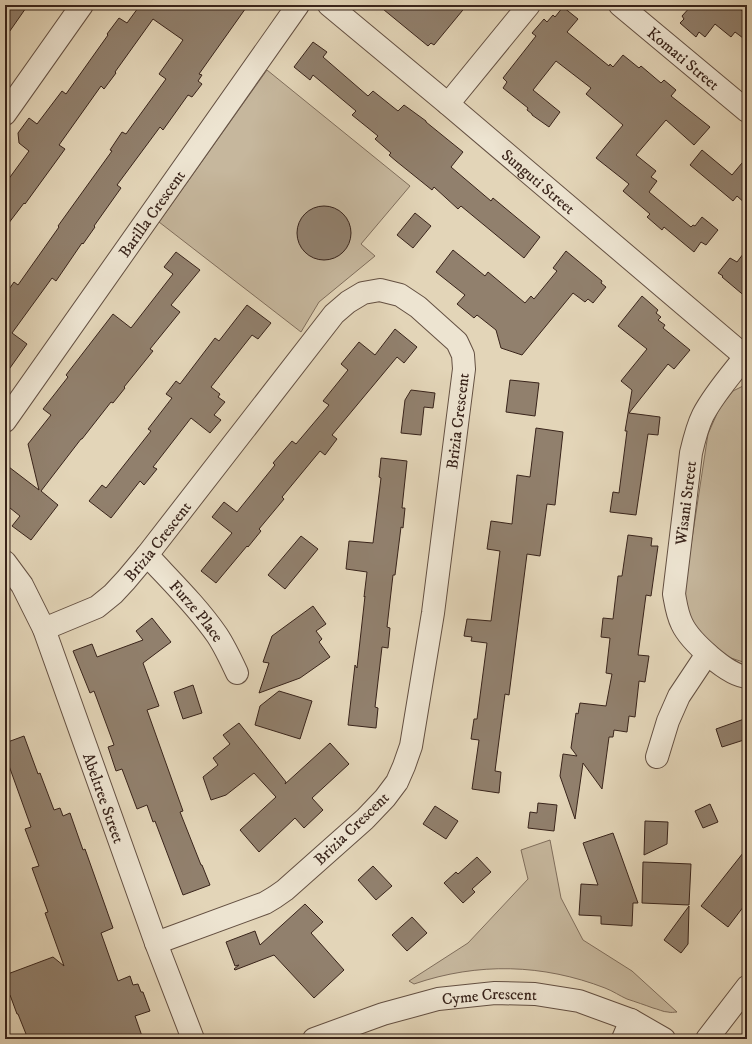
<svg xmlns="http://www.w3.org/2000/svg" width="752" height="1044" font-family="'IM FELL DW Pica',serif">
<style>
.green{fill:#c6b79d;stroke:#806e5c}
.building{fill:#91806d;stroke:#39241b}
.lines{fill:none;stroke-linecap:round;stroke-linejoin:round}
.minor-casing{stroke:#645042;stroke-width:24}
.minor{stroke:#ede4d1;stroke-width:22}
.labels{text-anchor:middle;stroke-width:3.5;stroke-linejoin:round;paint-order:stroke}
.street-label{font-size:16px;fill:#39241b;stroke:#ede4d1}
</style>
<rect width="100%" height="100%" fill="#e3d5b8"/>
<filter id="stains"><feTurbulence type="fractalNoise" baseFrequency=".005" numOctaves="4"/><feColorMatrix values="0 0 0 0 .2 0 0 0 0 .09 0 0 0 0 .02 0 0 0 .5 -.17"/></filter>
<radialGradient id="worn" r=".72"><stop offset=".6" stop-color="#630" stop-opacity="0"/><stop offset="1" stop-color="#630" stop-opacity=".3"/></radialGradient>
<!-- green -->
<path class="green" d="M267,70L410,186L361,244L375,256L319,302L301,332L159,222Z
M747,384V662H743L725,656L704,639L688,619L683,605L686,578L708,434L719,409L733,391Z
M550,840L561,898L583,940L632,971L677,1012C674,1012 671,1013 668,1012C663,1012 658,1009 653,1008C645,1005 636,1002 627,999C620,996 613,991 605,988C543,964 478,962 414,984L409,981L468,943L528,879L521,850Z"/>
<!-- building -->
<path class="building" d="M5,5H28L5,38Z
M133,5H248L199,74L202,75L198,81L202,84L192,97L188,95L163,130L160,127L117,185L121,188L94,226L95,227L83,244L82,243L56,281L52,278L12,333L27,344L5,375V295L14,282L18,285L59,227L58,226L112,151L110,150L122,132L126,134L166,79L159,74L183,40L153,19L115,72L116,73L104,89L101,86L59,145L65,149L25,204L24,203L5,228V184L29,151L19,143L18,133L29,118L37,124L62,91L66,94L108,35L107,34L119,18L127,23L138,8Z
M378,5H467L434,45L431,43L428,46Z
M692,5H735L747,15V41L735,32L731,37L715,24L705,37L699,32L696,37L680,23L684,19L682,16Z
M563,7L578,19L567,32L609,66L610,64L613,67L623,55L639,68L641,66L661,83L664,80L676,90L671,96L710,127L694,145L666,120L636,155L656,171L651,177L657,181L649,192L691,227L693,225L695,226L702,217L718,230L706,245L701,242L694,252L664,227L662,230L647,217L650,214L623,191L629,184L596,158L623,125L586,94L591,88L556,61L533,90L560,112L549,127L532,115V114L527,110L528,108L503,88L507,82L503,78L536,36L532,33L544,19L547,22L553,15L555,17Z
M313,42L327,52L323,57L368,96L373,91L398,111L404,105L426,121V122L463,152L451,167L491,201L493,198L540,237L524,258L461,206L458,209L434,187L432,190L396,161L389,155L391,153L375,139L378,136L352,115L356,111L313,75L310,80L294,67Z
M702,150L732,175L747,157V205L737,196L733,201L690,165Z
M297 233a27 27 0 1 1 54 0a27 27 0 1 1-54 0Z
M415,213L431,226L413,248L397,235Z
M747,249V298L722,277L723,276L718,273L730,258L737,262Z
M453,250L485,276L488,272L525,303L531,296L534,299L557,271L553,268L566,251L602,281L601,283L606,287L593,303L588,299L585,302L573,293L522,355L501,348L496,330L477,315L474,318L457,304L465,295L436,272Z
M176,252L200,270L171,305L180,312L150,349L153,351L124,387L125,388L113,403L111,402L82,439H81L41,491L58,505L31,540L12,526L20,516L5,504V464L39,490L28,444L51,415L43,409L68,377L66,375L113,314L131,328L173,274L164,267Z
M642,296L658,310L656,313L661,317L658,320L665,325L663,328L690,350L674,369L668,364L629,413L660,417L658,435L648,434L636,515L610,512L613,492L619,493L627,431H625L632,390L621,381L647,349L618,326Z
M247,305L271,323L258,339L252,335L211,387L220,394L218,397L225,402L214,415L221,420L210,433L191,418L153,467L157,469L144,485L140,481L111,518L89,501L102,485L106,488L151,431L148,429L172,398L166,394L176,381L180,384L215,338L219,341Z
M395,329L417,347L404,363L397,357L332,435L337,439L325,455L320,451L282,497L284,499L259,529L261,531L248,547L247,546L216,583L201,571L232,533L212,517L224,502L237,512L275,465L273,463L292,441L296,444L329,405L323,401L348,370L341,364L359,342L375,355Z
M510,380L539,383L535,416L506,412Z
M411,390L435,393L433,408L424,407L421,435L401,433L405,400Z
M536,428L563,432L555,505L547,504L540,556L527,554L509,695L505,694L495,771L501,772L499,793L472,789L479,740L471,739L474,719H477L487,643L471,641L472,637L464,636L467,619L491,621L500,551L487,549L491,521L512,524L517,475L530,477Z
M381,458L407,461L402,508H405L403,528L401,527L395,575H393L387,627L390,628L388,648L382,647L375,707L378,708L376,728L348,725L355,665L357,668L365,596L364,597L367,572L346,569L349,541L373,543L381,478L379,477Z
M628,535L652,538L651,546H658L651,596L646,595L638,655L649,656L645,682L639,681L635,717L629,716L627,732L614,730L613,737H609L602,789L583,763L575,819L560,776L563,754L577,756L571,748L576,713L578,714L580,703L606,706L612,674L606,673L610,638L601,637L603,618L613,619L618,576H622Z
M301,536L318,549L285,589L268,575Z
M313,606L326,624L316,631L322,639L319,642L330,657L300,678L259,693L269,663L263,662L272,636Z
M152,618L171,642L143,663L159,706L147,710L183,811L180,812L201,865H202L210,885L183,895L155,821L153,822L147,805L137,809L122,769L116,771L108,747L114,745L94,691L90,693L73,651L92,644L97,657L143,640L136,631Z
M193,685L202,713L183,719L174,692Z
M279,691L312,701L300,739L255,725L260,706Z
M747,718V739L722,747L716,729Z
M239,723L286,782L285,784L330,743L349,764L312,798L323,810L304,828L295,818L259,852L240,830L276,797L254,773L226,795L211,800L203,777L218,765L213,758L230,744L223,735Z
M24,736L38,774L40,773L54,810L60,808L63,816L70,813L83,850L85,849L113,928L101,933L118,981L130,976L133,985L138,984L141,992H143L150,1011L135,1016L143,1039H28L18,1014H17L10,995L5,996V975L53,957L64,966L45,913L48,912L32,868L39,866L25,829L31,827L8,763L5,764V743Z
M538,803L557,805L554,831L528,828L530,812L537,813Z
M710,804L718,822L703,828L695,811Z
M435,806L458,821L446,839L423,824Z
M645,821L668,822L667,844L644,855Z
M613,833L638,903H633L632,926L601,924V916L579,915L581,884L598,885L583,843Z
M747,848V902L728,927L701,906Z
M477,857L491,872L472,889L475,892L463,903L444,883L456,872L458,874Z
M643,862L691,864L689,905L642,903Z
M373,866L392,886L376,900L358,880Z
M305,904L323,922L311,933L344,970L314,998L274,955L235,970L234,969L239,965L235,966L226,942L255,931L260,945Z
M689,906L688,944L681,953L664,940Z
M412,917L427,933L407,951L392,935Z"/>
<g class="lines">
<defs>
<g id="minor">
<path id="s1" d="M329,5L448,104L747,358"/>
<path id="s2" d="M620,5L747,111"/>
<path d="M448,104L529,5"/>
<path d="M5,114L82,5"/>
<path d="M745,357C730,376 714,394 703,415C697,427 694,440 691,453L674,594C676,605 677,614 682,624C690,641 728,676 747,677"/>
<path id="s3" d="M5,421L298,5"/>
<path id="s4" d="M147,555C171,581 197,606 217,635C225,647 231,660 237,673"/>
<path id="s5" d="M5,562L22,585L44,629L156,943L193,1039"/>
<path id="s6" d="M44,629L97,607L113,594L126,580L147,555L334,314L348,302L363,293L380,290L400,295L418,307L457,342L463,355L464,369L433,613L411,746L404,766L397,782L385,798L365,819L285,890L275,897L265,903L156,943"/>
<path d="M657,757L668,721L679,696L707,654"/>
<path id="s7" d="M314,1039L383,1014L438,999L495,993L535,994L579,1001L631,1020L664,1039"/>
<path d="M623,1039L631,1020"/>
<path d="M707,1039L747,987"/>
</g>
</defs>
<!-- minor casing -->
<use href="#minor" class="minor-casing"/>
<!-- minor -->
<use href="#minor" class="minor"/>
</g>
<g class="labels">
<!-- street labels -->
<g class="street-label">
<text dy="6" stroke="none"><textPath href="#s2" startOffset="83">Komati Street</textPath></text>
<text dy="6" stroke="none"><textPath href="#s1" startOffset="274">Sunguti Street</textPath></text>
<text dy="6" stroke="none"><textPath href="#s3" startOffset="254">Barilla Crescent</textPath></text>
<text transform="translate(457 421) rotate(-83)" y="6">Brizia Crescent</text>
<text transform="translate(685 503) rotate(-83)" y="6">Wisani Street</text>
<text dy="6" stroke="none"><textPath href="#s6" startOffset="147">Brizia Crescent</textPath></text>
<text dy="6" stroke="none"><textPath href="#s4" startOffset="75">Furze Place</textPath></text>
<text dy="6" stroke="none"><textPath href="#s5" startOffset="257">Abeltree Street</textPath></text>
<text transform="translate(351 828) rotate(-44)" y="6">Brizia Crescent</text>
<text dy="6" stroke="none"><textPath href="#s7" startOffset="182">Cyme Crescent</textPath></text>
</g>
</g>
<!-- margin -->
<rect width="752" height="1044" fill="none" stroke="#e3d5b8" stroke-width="20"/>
<rect x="6" y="6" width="740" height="1032" fill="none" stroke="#39241b" stroke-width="2"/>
<rect x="10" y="10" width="732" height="1024" fill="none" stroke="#39241b"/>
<rect width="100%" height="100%" filter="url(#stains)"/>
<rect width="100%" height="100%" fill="url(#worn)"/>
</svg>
